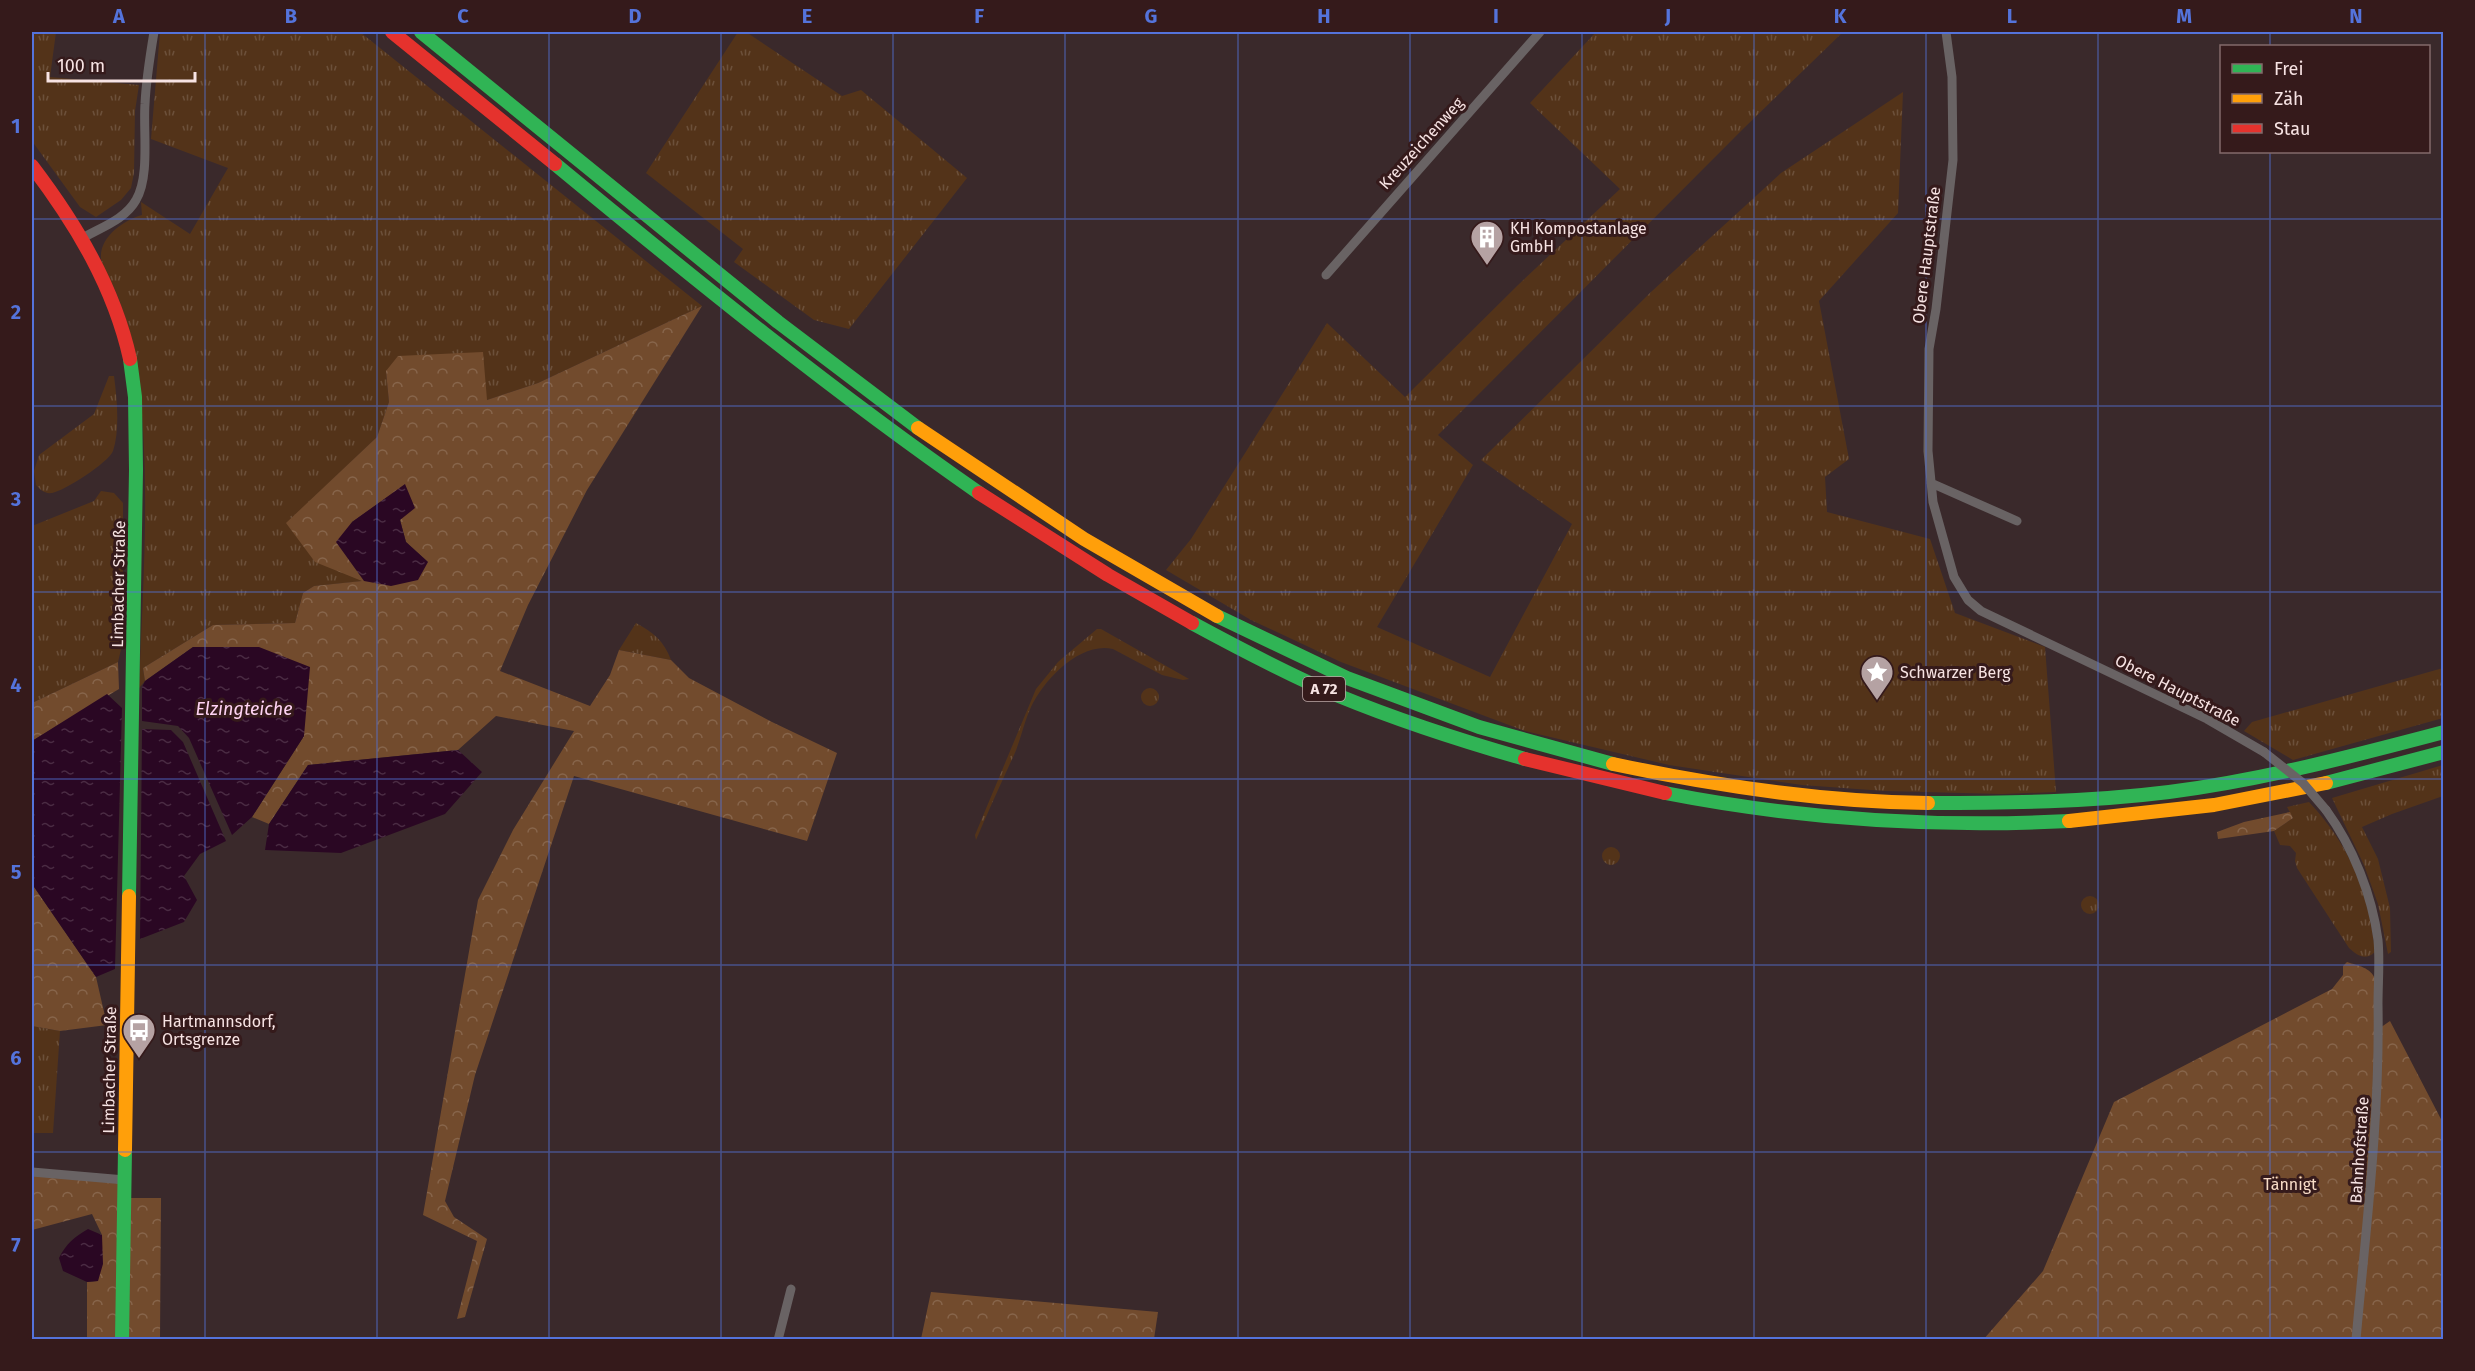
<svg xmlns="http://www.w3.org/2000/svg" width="2475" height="1371" font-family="'Fira Sans',sans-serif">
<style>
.grass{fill:url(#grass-tufts)}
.forest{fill:url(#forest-crowns);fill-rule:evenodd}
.water{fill:url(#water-ripples)}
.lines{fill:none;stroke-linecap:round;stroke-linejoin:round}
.street{stroke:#696364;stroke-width:9}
.fast{stroke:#30b455;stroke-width:14}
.slow{stroke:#ff9f0a;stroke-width:14}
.jam{stroke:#e5322d;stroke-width:14}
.street-bridge{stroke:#696364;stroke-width:9}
.grid{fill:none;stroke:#5473db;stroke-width:1.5;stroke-opacity:0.55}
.labels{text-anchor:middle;stroke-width:6;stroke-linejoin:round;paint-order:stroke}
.shield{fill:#351a1b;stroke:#bda7a7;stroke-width:1.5}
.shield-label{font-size:15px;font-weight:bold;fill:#f7e3e3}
.street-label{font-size:16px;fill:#f7e3e3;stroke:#351a1b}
.poi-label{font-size:16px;fill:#f7e3e3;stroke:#351a1b;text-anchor:start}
.park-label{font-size:16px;fill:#f8dcc7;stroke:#351a1b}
.water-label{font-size:18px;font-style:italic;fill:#fed3f3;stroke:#351a1b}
.neatline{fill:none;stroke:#5473db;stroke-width:2}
.grid-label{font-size:20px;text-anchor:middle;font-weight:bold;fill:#5473db}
</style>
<defs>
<pattern id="grass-tufts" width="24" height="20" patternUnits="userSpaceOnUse" patternTransform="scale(1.5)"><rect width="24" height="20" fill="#533319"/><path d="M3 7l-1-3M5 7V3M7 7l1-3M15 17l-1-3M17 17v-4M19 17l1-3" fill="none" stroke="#6c503a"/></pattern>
<pattern id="forest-crowns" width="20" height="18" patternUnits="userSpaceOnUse" patternTransform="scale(1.5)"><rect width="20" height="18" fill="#724b2d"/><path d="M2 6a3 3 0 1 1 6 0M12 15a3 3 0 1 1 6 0" fill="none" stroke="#87654b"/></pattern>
<pattern id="water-ripples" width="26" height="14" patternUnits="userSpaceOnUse" patternTransform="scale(1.5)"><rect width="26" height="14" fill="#2a0723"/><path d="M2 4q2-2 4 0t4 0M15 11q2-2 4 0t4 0" fill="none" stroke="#4a2b43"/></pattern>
</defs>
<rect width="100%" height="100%" fill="#3a292b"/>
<!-- grass -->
<path class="grass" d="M32,32H56L50,77L139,85L135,111L134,173L131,188L121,200L96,217L80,207L32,141Z
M160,32H360L702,306L538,383L487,400L386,371L389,402L377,437L287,523L364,581L314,586L303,593L295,623L213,625L143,668L145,681L139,688C143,584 151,478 138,375C134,345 127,319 116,292C112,282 102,269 101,259C99,237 124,220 142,215L141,202L190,234L228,168L151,139Z
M738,32H746L842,96L861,90L967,178L849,329L814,320L734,262L743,249L646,173Z
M1596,32L1842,33L1743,129L1438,435L1473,465L1377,627L1490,677L1572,524L1481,460L1651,292L1781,173L1903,92L1898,213L1819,301L1849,459L1825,477L1827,512L1930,539L1955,613L2045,647L2056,792L2002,794L1885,791L1802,785L1669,765L1525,731L1341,662L1251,620L1166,570L1191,539L1327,323L1405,397L1518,285L1620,189L1530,103Z
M109,376H114C117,399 120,429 113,451C108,463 64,491 52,493C44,494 40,489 36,485L34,471L39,455L94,414Z
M101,491L114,493L123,503V579L126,628L118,662L32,703V526L94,501Z
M636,623C653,632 664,641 671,660L619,650Z
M1097,629H1101L1189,679L1183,680L1162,675L1113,649C1081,641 1044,679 1031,707C1024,722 1021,739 1014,755C1001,783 988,812 976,840L975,835L1036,689L1058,662Z
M2443,668V718L2293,760L2244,731L2252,722Z
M1141 697a9 9 0 1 1 18 0a9 9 0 1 1-18 0Z
M2443,765V796L2392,814L2362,827L2378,859L2390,908L2391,952L2388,954L2378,904L2364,865L2332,798Z
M2309,802C2350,846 2369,892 2375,952C2365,961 2358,956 2349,948L2297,868L2295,861L2296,853L2290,846L2280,845L2274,831L2293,818L2287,807Z
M1602 856a9 9 0 1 1 18 0a9 9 0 1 1-18 0Z
M2081 905a9 9 0 1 1 18 0a9 9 0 1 1-18 0Z
M32,1026L60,1031L53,1133H32Z"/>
<!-- forest -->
<path class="forest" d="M702,306L587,490L528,605L500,671L590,706L610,675L619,650L671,660L689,678L772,722L837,753L807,841L574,776L475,1075L445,1201L454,1217L487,1239L465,1317L457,1319L477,1241L423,1215L478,900L513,830L574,731L496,716L458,750L308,765L269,824L252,817L304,736L193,647L145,681L143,668L213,625L295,623L303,593L314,586L362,581L315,562L286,523L377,437L389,402L386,371L398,356L483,352L487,400L538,383ZM405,485L400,520L406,542L428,562L352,522Z
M118,662L119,689L32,741V703Z
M2290,812L2293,818L2274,831L2218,839L2217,832L2244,822Z
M32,884L96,977L107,1025L60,1031L32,1026Z
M2347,962C2359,966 2370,967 2376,980L2377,1030L2390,1021L2443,1123V1339L1983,1340L2043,1271L2114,1102L2332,989L2343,975V966Z
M32,1172L125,1180V1198H161L160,1339H87V1282L98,1281L102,1235L92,1214L32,1230Z
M931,1292L1158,1312L1154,1339H921Z"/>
<!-- water -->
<path class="water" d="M405,484L415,508L400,520L406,542L428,562L418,580L391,586L364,581L336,542L352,522Z
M193,647H259L310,667L304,736L252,817L232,835L189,738L178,726L142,721V687L145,681Z
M107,694L122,708L115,969L96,977L32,884V741Z
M142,729L171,730L183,742L226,841L200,854L184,876L197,900L184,922L140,939Z
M458,750L482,772L445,814L341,853L265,850L269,824L308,765Z
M88,1229L102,1235L103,1264L98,1281L87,1282L63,1271L59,1258C66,1244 74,1237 88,1229Z"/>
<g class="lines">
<!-- street -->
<path class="street" d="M1946,32L1952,77L1953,160L1936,309L1929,349L1928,451L1933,502L1954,577L1968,600L1981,611L2207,719L2264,752
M81,239C99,228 125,220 136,200C150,177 143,131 145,104C146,80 150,56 154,32
M1326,275L1540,32
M1931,483L2017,521
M2326,810C2353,847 2372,895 2378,940C2380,962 2378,982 2378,1004C2380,1119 2366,1226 2356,1340
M32,1172L125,1180
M778,1340L791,1289"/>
<!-- fast -->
<path class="fast" d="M421,32L778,322L918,428
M555,164C693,278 832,391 979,493
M1217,616L1347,678L1479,727L1613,764
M1192,623C1240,649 1289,675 1339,696C1400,721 1462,741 1525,759
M2326,783L2444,752
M1665,793C1798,819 1933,828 2069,821
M1928,803C2009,803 2089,802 2169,792C2262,780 2353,756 2444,732
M129,896L136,470L135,397L130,359
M122,1340L125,1150"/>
<!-- slow -->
<path class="slow" d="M918,428L1084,539L1217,616
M1613,764C1716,786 1823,802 1928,803
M2069,821L2214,805L2326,783
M125,1150L129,896"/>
<!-- jam -->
<path class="jam" d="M392,32L555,164
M32,166C76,224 114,287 130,359
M979,493L1108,575L1192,623
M1525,759L1665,793"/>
<!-- street-bridge -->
<path class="street-bridge" d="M2264,752L2303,783L2326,810"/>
</g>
<!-- grid -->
<path class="grid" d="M205,32V1340M377,32V1340M549,32V1340M721,32V1340M893,32V1340M1065,32V1340M1238,32V1340M1410,32V1340M1582,32V1340M1754,32V1340M1926,32V1340M2098,32V1340M2270,32V46M2270,152V1340M32,219H2444M32,406H2444M32,592H2444M32,779H2444M32,965H2444M32,1152H2444"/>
<!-- icons -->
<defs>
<symbol id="building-pin" viewBox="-11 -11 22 30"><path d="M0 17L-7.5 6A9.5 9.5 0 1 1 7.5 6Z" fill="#b5a2a3" stroke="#351a1b"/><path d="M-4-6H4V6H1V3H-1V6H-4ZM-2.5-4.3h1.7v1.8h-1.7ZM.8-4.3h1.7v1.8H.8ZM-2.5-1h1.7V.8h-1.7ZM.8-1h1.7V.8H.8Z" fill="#fff"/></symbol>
<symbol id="sight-pin" viewBox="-11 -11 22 30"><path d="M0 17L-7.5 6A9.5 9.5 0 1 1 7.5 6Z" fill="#b5a2a3" stroke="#351a1b"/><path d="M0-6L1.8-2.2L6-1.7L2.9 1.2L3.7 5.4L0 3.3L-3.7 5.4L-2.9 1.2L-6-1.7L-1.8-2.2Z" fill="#fff"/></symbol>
<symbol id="bus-pin" viewBox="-11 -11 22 30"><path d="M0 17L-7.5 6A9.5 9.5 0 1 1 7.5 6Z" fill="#b5a2a3" stroke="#351a1b"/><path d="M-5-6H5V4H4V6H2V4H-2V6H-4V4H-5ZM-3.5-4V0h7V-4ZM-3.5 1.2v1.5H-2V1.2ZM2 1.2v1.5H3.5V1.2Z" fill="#fff"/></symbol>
</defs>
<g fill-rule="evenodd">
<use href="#building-pin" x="1468" y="218" width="38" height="52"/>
<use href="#sight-pin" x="1858" y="653" width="38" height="52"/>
<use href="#bus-pin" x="120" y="1011" width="38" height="52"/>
</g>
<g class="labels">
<!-- shield labels -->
<rect class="shield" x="1303" y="677" width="42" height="24" rx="4.5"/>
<g class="shield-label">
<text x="1324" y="694">A 72</text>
</g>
<!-- street labels -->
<g class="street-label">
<text transform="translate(1421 143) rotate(-48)" y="6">Kreuzeichenweg</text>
<text transform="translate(1926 255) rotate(-83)" y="6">Obere Hauptstraße</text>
<text transform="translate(118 584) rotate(-89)" y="6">Limbacher Straße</text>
<text transform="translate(2178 690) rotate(27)" y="6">Obere Hauptstraße</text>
<text transform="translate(109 1070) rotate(-89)" y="6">Limbacher Straße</text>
<text transform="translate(2359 1150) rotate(-86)" y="6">Bahnhofstraße</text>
</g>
<!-- poi labels -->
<g class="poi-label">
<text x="1510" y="234">KH Kompostanlage<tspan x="1510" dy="18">GmbH</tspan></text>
<text x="1900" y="678">Schwarzer Berg</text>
<text x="162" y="1027">Hartmannsdorf,<tspan x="162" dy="18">Ortsgrenze</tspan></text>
</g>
<!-- park labels -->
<g class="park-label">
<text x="2290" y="1190">Tännigt</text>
</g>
<!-- water labels -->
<g class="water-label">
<text x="244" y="715">Elzingteiche</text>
</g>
</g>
<!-- border -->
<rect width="2475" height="1371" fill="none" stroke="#351a1b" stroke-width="66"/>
<!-- legend -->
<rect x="2220" y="45" width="210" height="108" fill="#351a1b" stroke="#836a6b" stroke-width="1.5"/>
<rect x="2232" y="64" width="30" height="9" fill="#30b455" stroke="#836a6b" stroke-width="1.5"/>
<text x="2274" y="75" font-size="18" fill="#f7e3e3">Frei</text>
<rect x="2232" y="94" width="30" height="9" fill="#ff9f0a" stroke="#836a6b" stroke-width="1.5"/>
<text x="2274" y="105" font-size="18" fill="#f7e3e3">Zäh</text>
<rect x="2232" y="124" width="30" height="9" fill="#e5322d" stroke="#836a6b" stroke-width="1.5"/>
<text x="2274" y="135" font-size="18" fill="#f7e3e3">Stau</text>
<!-- scale -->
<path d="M48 72v9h147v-9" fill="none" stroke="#f7e3e3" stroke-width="3"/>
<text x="57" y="72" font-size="18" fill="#f7e3e3" stroke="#351a1b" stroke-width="4.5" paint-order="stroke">100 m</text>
<rect x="33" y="33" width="2409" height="1305" class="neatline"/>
<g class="grid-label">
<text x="119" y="23">A</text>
<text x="291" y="23">B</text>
<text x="463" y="23">C</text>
<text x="635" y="23">D</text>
<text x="807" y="23">E</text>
<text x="979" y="23">F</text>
<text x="1151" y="23">G</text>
<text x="1324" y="23">H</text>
<text x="1496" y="23">I</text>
<text x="1668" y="23">J</text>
<text x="1840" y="23">K</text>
<text x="2012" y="23">L</text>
<text x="2184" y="23">M</text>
<text x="2356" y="23">N</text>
<text x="16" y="133">1</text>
<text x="16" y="319">2</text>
<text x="16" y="506">3</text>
<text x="16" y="692">4</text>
<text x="16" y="879">5</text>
<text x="16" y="1065">6</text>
<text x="16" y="1252">7</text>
</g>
</svg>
